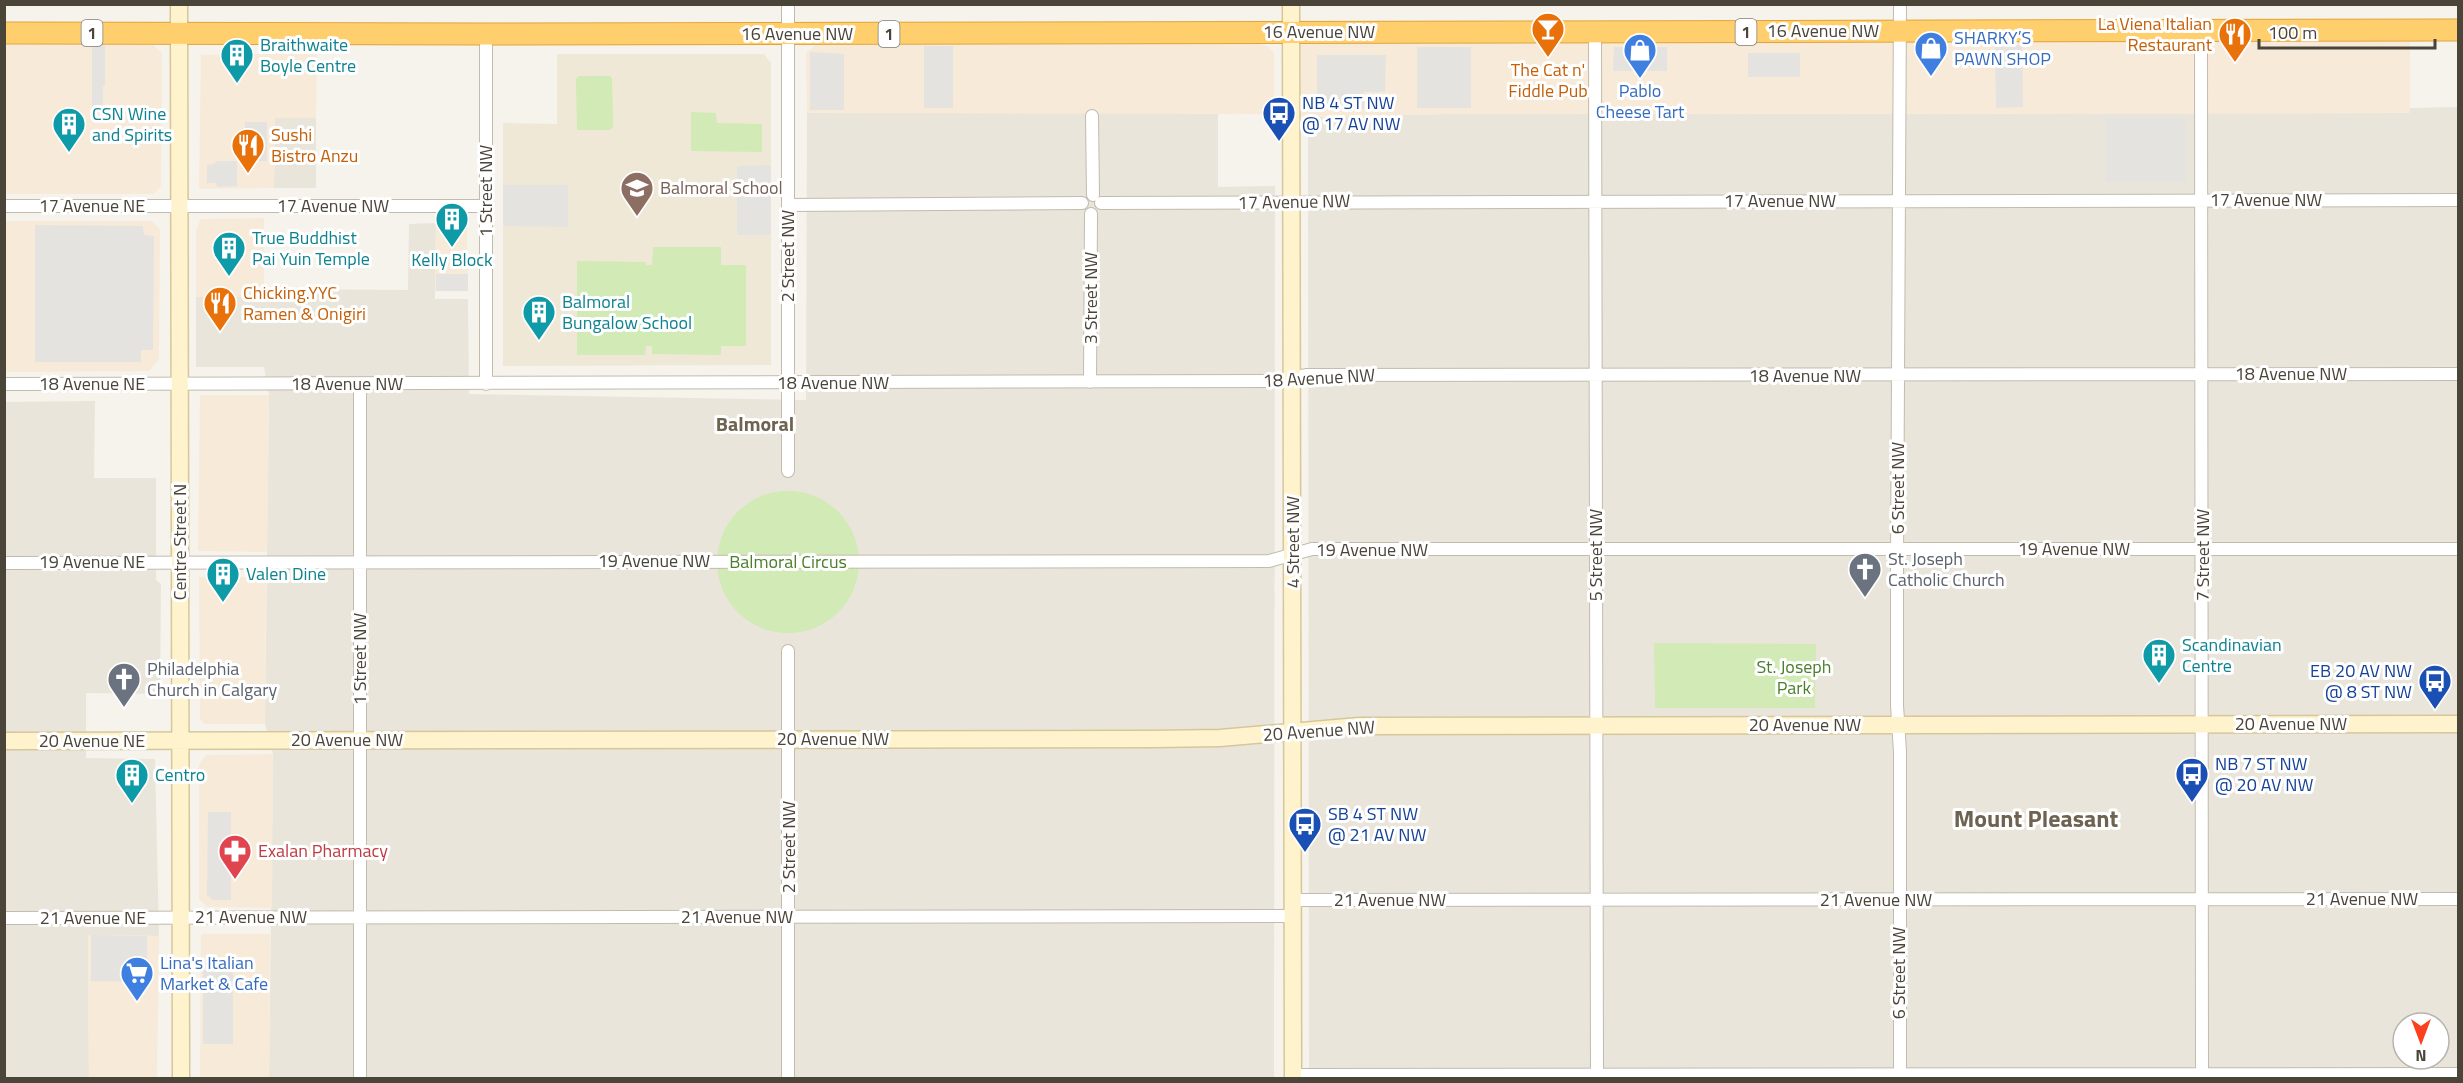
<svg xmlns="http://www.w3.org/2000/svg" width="2463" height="1083" font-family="'Titillium Web',sans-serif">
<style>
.residential{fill:#eae5da;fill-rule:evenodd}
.commercial{fill:#f7ead8}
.education{fill:#efe8d6}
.green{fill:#d2eab5}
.parking{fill:#e5e3e0}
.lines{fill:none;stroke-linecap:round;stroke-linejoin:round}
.street-casing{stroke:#c2bbae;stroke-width:14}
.secondary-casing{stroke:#d6c79b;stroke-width:19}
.highway-casing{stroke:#e0a43c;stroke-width:23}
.street{stroke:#fff;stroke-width:12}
.secondary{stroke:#fff3cd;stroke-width:16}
.highway{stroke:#ffcf6e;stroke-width:21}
.labels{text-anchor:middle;stroke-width:6;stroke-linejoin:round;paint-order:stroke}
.shield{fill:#fff;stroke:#817c74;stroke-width:1.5}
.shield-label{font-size:16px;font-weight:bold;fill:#4b4439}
.food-label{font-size:18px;fill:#c56008;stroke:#fff;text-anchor:start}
.street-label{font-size:18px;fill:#4b4439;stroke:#fff}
.shop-label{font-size:18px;fill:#366cbe;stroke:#fff;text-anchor:start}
.culture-label{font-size:18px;fill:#0d838f;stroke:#fff;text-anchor:start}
.transit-label{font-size:18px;fill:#164399;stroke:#fff;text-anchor:start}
.education-label{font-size:18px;fill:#785e54;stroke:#fff;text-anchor:start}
.worship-label{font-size:18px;fill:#5b616d;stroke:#fff;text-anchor:start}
.park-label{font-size:18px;fill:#4a7f2a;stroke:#fff}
.health-label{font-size:18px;fill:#be3a42;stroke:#fff;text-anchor:start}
.neighbourhood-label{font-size:20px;font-weight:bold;fill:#6e6250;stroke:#fff}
.district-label{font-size:24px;font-weight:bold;fill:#6e6250;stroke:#fff}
</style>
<rect width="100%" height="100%" fill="#f6f3ec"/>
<!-- residential -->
<path class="residential" d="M2458,107V1078H1309L1308,117L1450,114L2409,113V108ZM2403,1023H2439V1059H2403Z
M1083,112L1218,114V187L1275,186L1274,1078H269L273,754L265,724L269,395L264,367H196V297H263L264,289L408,290L409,224L436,223L435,299H468L469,394L806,400L807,113Z
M275,117L316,118V188H274Z
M95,401L94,478H156V580L161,584L160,694L86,693V758L155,759L159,936L88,935L89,1078H5L4,402Z"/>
<!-- commercial -->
<path class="commercial" d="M2410,30V113L1450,114L1292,117V33Z
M1261,44L1269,47L1274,54V114L807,113L806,53L816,45Z
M4,45H153L162,53L161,186L154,194H5Z
M317,45L316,118H275L274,188L199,189L201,55L275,54V52L293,46Z
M264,218V297H196V230L201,219Z
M4,221H151L160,229L159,359L149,371L5,372Z
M436,223H467L468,291H435Z
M200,395H269L267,552L198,551Z
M199,577H266L265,724H205L200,719Z
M273,754L272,908L208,907L199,899V764L206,755Z
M201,934H270L269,1078H200Z
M88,935L159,936L157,1078H89Z"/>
<!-- education -->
<path class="education" d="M557,54H764L771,63V365L503,366V123L557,124Z"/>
<!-- green -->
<path class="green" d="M579,76H610L612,79L613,128L609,130H578L577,128L576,79Z
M691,112L716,113L717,123L762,124V152L691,151Z
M653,247H721V265H746V346H721V355L652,354V346H646L645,355H577V261L646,262V265H652Z
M717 562a71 71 0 1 1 142 0a71 71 0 1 1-142 0Z
M1654,643L1816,644L1815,708H1655Z"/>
<!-- parking -->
<path class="parking" d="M92,45H105V86H103V113H92Z
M1995,45H2022L2023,107L1996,108Z
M924,46H953V108H924Z
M1417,47H1471V108H1417Z
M1614,47H1667V71H1613Z
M810,52L844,54V110H810Z
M1748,53H1800V77H1748Z
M1317,55H1386L1385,92H1364V109L1317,108Z
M2106,118H2186V182H2106Z
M245,122H267V161H245Z
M216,161H237V186L217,187L216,183H207V165L214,164Z
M771,165V235H737V166Z
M503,185H568V227L503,226Z
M35,225L143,226L144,235L154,236L153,350H141V362H35Z
M436,274H468V291H436Z
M208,812H231V900H213L207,895Z
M91,935L147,936V982L91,981Z
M203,963L233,964V1044H203Z"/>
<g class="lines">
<defs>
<path id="street" d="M1900,4L1897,565V705L1900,752V1078
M2201,31L2202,1078
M1595,32L1597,1078
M486,34V384
M1092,116L1093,195
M1101,203L2458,200
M788,205L1082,203
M4,206H486
M1090,382L1091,214
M4,384L1275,381L1307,375L2458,374
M360,384V1078
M788,471V4
M4,563L1269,561L1312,549H2458
M788,651V1078
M1293,900L2458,899
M4,918L1293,916
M1293,1075L2458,1074"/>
<path id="secondary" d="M179,4L181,1078
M1291,4L1293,1078
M4,741L1154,739L1220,738L1359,726L2458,724"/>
<path id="highway" d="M4,33L486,34L2458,30"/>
</defs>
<!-- street casing -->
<use href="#street" class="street-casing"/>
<!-- secondary casing -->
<use href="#secondary" class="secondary-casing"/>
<!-- highway casing -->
<use href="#highway" class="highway-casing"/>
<!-- street -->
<use href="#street" class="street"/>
<!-- secondary -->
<use href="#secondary" class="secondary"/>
<!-- highway -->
<use href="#highway" class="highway"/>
</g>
<!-- icons -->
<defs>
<symbol id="bar-pin" viewBox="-11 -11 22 30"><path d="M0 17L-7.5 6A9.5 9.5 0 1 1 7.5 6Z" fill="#e8710a" stroke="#fff"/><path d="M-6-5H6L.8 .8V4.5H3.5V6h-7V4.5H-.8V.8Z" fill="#fff"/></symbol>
<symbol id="restaurant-pin" viewBox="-11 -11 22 30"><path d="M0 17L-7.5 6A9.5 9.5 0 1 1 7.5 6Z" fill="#e8710a" stroke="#fff"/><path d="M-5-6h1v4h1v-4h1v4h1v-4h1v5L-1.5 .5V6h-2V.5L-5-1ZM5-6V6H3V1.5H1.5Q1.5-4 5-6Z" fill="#fff"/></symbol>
<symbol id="shop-pin" viewBox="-11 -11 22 30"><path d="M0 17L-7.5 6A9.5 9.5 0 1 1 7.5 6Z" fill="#3f7fe0" stroke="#fff"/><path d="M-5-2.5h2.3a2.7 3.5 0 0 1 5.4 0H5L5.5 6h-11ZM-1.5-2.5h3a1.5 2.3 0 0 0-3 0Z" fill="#fff"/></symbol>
<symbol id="building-pin" viewBox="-11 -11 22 30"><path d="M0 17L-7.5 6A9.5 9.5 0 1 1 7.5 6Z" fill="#0f9aa8" stroke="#fff"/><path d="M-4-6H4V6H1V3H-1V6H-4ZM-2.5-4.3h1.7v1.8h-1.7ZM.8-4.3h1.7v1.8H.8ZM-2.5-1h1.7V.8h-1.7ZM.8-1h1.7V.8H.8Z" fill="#fff"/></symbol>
<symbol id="bus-pin" viewBox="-11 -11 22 30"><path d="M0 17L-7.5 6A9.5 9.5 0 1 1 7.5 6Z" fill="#1a4fb4" stroke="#fff"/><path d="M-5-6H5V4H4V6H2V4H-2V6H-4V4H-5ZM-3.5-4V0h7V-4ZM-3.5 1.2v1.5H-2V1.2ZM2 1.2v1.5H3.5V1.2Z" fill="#fff"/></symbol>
<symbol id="school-pin" viewBox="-11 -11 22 30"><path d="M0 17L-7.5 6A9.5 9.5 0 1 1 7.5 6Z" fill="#8d6e63" stroke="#fff"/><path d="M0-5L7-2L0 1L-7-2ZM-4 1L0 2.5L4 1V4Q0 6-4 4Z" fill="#fff"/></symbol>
<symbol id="church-pin" viewBox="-11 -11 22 30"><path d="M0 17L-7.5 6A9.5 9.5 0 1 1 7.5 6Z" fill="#6b7280" stroke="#fff"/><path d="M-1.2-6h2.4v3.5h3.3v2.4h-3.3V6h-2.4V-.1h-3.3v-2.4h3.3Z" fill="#fff"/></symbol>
<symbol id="pharmacy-pin" viewBox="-11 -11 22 30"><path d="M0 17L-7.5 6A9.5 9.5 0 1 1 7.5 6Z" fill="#e0444e" stroke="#fff"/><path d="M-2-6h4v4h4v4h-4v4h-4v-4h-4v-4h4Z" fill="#fff"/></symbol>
<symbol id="supermarket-pin" viewBox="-11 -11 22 30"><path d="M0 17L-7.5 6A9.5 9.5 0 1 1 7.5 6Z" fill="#3f7fe0" stroke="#fff"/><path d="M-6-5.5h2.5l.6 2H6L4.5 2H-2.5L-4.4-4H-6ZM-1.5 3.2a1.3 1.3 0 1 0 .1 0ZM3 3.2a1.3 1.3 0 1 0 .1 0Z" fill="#fff"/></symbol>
</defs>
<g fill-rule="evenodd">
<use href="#bar-pin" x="1529" y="10" width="38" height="52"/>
<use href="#restaurant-pin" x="2216" y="15" width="38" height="52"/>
<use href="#shop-pin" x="1912" y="29" width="38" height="52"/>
<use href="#shop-pin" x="1621" y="31" width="38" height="52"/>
<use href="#building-pin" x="218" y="36" width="38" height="52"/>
<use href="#bus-pin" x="1260" y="94" width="38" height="52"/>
<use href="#building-pin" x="50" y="105" width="38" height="52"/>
<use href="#restaurant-pin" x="229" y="126" width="38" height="52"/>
<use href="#school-pin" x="618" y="169" width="38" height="52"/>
<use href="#building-pin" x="433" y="200" width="38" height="52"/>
<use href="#building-pin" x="210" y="229" width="38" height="52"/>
<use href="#restaurant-pin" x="201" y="284" width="38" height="52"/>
<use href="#building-pin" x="520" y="293" width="38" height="52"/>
<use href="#church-pin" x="1846" y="550" width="38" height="52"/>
<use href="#building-pin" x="204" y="555" width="38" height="52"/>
<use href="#building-pin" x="2140" y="636" width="38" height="52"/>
<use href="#church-pin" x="105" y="660" width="38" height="52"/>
<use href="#bus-pin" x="2416" y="662" width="38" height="52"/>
<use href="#bus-pin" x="2173" y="755" width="38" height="52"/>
<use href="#building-pin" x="113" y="756" width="38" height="52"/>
<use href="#bus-pin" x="1286" y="805" width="38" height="52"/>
<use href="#pharmacy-pin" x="216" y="832" width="38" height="52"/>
<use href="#supermarket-pin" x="118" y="954" width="38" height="52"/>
</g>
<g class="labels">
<!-- shield labels -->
<g class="shield">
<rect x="1735.5" y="19" width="21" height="26" rx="4.5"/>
<rect x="81.5" y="20" width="21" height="26" rx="4.5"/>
<rect x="878.5" y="21" width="21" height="26" rx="4.5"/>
</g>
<g class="shield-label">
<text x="1746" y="38">1</text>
<text x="92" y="39">1</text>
<text x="889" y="40">1</text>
</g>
<!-- food labels -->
<g class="food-label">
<text x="2212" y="30" text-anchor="end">La Viena Italian<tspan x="2212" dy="21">Restaurant</tspan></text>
<text x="1548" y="76" text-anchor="middle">The Cat n'<tspan x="1548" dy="21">Fiddle Pub</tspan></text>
<text x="271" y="141">Sushi<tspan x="271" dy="21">Bistro Anzu</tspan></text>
<text x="243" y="299">Chicking.YYC<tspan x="243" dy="21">Ramen &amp; Onigiri</tspan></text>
</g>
<!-- street labels -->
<g class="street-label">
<text x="1823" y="37">16 Avenue NW</text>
<text x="1319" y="38">16 Avenue NW</text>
<text x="797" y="40">16 Avenue NW</text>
<text transform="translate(486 191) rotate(-90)" y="6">1 Street NW</text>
<text x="2266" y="206">17 Avenue NW</text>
<text x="1780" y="207">17 Avenue NW</text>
<text transform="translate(1294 202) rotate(-1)" y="6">17 Avenue NW</text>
<text x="92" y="212">17 Avenue NE</text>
<text x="333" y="212">17 Avenue NW</text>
<text transform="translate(788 256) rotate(-90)" y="6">2 Street NW</text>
<text transform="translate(1091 298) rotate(-90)" y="6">3 Street NW</text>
<text x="2291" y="380">18 Avenue NW</text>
<text x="1805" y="382">18 Avenue NW</text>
<text transform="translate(1319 378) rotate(-3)" y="6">18 Avenue NW</text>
<text x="833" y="389">18 Avenue NW</text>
<text x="92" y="390">18 Avenue NE</text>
<text x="347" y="390">18 Avenue NW</text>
<text transform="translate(1898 488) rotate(-90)" y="6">6 Street NW</text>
<text transform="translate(180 542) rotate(-90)" y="6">Centre Street N</text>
<text transform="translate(1293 542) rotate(-90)" y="6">4 Street NW</text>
<text x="2074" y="555">19 Avenue NW</text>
<text x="1372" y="556">19 Avenue NW</text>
<text transform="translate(1596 555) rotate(-90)" y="6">5 Street NW</text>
<text transform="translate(2203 555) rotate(-90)" y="6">7 Street NW</text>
<text x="654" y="567">19 Avenue NW</text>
<text x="92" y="568">19 Avenue NE</text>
<text transform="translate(360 659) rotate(-90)" y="6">1 Street NW</text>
<text x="2291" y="730">20 Avenue NW</text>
<text x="1805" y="731">20 Avenue NW</text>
<text transform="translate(1319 731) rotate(-4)" y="6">20 Avenue NW</text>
<text x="833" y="745">20 Avenue NW</text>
<text x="347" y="746">20 Avenue NW</text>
<text x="92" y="747">20 Avenue NE</text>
<text transform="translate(789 847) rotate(-90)" y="6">2 Street NW</text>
<text x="2362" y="905">21 Avenue NW</text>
<text x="1390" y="906">21 Avenue NW</text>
<text x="1876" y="906">21 Avenue NW</text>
<text x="251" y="923">21 Avenue NW</text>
<text x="737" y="923">21 Avenue NW</text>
<text x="93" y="924">21 Avenue NE</text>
<text transform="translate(1899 973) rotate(-90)" y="6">6 Street NW</text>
</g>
<!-- shop labels -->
<g class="shop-label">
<text x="1954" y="44">SHARKY’S<tspan x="1954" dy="21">PAWN SHOP</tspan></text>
<text x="1640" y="97" text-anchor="middle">Pablo<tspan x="1640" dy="21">Cheese Tart</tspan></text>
<text x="160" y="969">Lina's Italian<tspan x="160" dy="21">Market &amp; Cafe</tspan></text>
</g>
<!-- culture labels -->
<g class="culture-label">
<text x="260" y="51">Braithwaite<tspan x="260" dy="21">Boyle Centre</tspan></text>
<text x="92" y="120">CSN Wine<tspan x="92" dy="21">and Spirits</tspan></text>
<text x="252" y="244">True Buddhist<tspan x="252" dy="21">Pai Yuin Temple</tspan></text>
<text x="452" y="266" text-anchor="middle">Kelly Block</text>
<text x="562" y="308">Balmoral<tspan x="562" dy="21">Bungalow School</tspan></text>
<text x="246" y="580">Valen Dine</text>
<text x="2182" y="651">Scandinavian<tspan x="2182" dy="21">Centre</tspan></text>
<text x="155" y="781">Centro</text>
</g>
<!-- transit labels -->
<g class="transit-label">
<text x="1302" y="109">NB 4 ST NW<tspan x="1302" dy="21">@ 17 AV NW</tspan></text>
<text x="2412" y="677" text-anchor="end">EB 20 AV NW<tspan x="2412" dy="21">@ 8 ST NW</tspan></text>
<text x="2215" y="770">NB 7 ST NW<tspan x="2215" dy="21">@ 20 AV NW</tspan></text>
<text x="1328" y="820">SB 4 ST NW<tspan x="1328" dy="21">@ 21 AV NW</tspan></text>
</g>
<!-- education labels -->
<g class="education-label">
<text x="660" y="194">Balmoral School</text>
</g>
<!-- worship labels -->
<g class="worship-label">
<text x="1888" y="565">St. Joseph<tspan x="1888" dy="21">Catholic Church</tspan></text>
<text x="147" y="675">Philadelphia<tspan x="147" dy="21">Church in Calgary</tspan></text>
</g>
<!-- park labels -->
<g class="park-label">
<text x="788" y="568">Balmoral Circus</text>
<text x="1794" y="673">St. Joseph<tspan x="1794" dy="21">Park</tspan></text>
</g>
<!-- health labels -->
<g class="health-label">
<text x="258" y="857">Exalan Pharmacy</text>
</g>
<!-- neighbourhood labels -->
<g class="neighbourhood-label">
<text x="755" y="431">Balmoral</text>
</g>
<!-- district labels -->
<g class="district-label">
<text x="2036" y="827">Mount Pleasant</text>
</g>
</g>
<!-- border -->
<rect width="2463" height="1083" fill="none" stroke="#4b4439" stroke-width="12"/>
<!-- north arrow -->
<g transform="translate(2421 1041) rotate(180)"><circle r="28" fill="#ffffff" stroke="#b7b4b0" stroke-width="1.5"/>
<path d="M0-4.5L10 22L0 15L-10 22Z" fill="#fc3f1d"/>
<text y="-9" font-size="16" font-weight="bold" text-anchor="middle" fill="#4b4439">N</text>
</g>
<!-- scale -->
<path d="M2259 39v9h176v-9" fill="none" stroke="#4b4439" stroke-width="3"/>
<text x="2268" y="39" font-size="18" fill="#4b4439" stroke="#ffffff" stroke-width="4.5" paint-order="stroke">100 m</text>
</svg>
